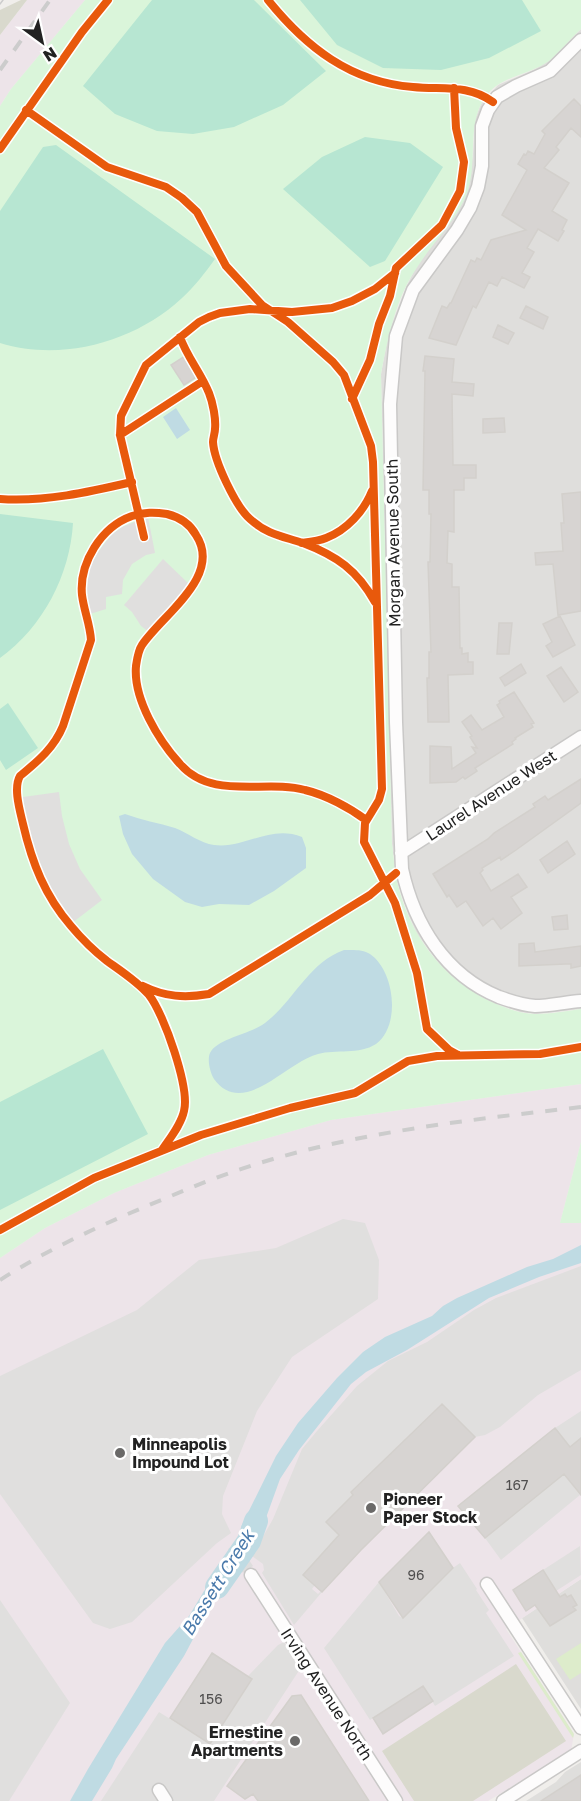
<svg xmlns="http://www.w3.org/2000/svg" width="581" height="1801" font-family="'Golos Text',sans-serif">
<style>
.residential{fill:#dfdedc}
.industrial{fill:#ede4e9}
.construction{fill:#d9d9cd}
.grass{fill:#ddeccb}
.park{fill:#daf5da}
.pitch{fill:#b7e6d2}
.parking{fill:#e0dfde}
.water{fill:#bfdbe3}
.pier{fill:#dedddd}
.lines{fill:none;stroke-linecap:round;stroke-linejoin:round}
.river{stroke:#bfdbe3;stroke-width:24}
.building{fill:#d7d4d2;stroke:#d3d0cc;stroke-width:1.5}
.minor-casing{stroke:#c9c8c7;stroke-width:15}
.minor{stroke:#fdfcfc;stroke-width:12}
.tram{stroke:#ccc;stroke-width:1.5}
.rail{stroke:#ccc;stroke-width:4;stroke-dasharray:12 12;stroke-linecap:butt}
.cycleway-casing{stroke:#fff;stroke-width:11}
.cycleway{stroke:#e8590c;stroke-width:8}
.poi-dot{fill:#6a6968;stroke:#fff;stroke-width:2}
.labels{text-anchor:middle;stroke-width:6;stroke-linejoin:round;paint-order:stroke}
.number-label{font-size:14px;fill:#4f4e4e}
.street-label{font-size:16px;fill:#222;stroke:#fff}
.poi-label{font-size:16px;font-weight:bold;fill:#222;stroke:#fff;text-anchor:start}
.water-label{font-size:18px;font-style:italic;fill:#4a7aab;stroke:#fff}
</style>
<rect width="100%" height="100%" fill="#f0eeeb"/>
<!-- residential -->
<path class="residential" d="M581,29V1009L537,1014L520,1012L480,996L465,988L444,970L417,934L408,914L397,880L392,844L381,374L389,331L406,287L416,267L461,205L468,190L473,154L475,119L481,104L498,85L535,69L550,60Z
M581,1579V1709L522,1618Z
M581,1762V1801H526L556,1782L565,1772Z"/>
<!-- industrial -->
<path class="industrial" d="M27,0H85L11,89L0,106V35Z
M581,1084V1142L560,1223H581V1579L506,1629L574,1734L571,1751L488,1801H0V1258L45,1228L114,1193L208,1155L331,1120Z"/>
<!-- construction -->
<path class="construction" d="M21,0H27L0,35V10Z
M516,1664L566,1741L473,1801H414L382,1751Z"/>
<!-- grass -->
<path class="grass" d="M581,1643V1673L570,1680L556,1659Z
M521,1652L574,1734L573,1738L518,1653Z"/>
<!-- park -->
<path class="park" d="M85,0H581V29C570,39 560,52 549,61C529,75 501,76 486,96C466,123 478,159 468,190C459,218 434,241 418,266C396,297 388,337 381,374L392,844C394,856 394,869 397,881C409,934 442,979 492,1002C506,1008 520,1014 536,1014C550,1014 566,1011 581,1009V1084L331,1120L208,1155L114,1193L45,1228L0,1258V106L11,89Z
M581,1142V1223H560Z"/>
<!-- pitch -->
<path class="pitch" d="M152,0H254L326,71L283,105L234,127L193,134L157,131L115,114L83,86Z
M300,0H522L541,31L489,58L441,70L383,68L337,45Z
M365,137L410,143L443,167L385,261L370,267L283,189L322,157Z
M56,145L215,259C205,273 194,287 182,298C135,342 62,362 0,343V211L43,147Z
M0,514L73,523C70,575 43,627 0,658Z
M8,703L38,748L6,770L0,760V709Z
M103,1049L148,1134L0,1210V1102Z"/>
<!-- parking -->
<path class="parking" d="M148,517L155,553L146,555L132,564L123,580L122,594L106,597V609L90,614L86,590L90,567L95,556L111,535L122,527Z
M163,559L189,584L149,632L141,626L132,612L124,605Z
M59,792L62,816L69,844L80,869L102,900L72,923L54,897L40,870L29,839L23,797Z
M343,1219L365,1223L379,1260L378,1299L292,1357L257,1411L223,1496L222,1514L231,1533L217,1543L132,1622L110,1629L93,1623L0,1494V1376L137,1310L199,1260L276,1248Z
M581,1266V1370L538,1395L500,1427L485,1435L475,1437L441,1404L351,1492L353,1495L326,1522L336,1532L341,1533L304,1574L315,1585L312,1589L318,1594L321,1591L322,1592L294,1625L262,1573L264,1570L263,1564L252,1556L273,1519L302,1449L317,1431L357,1386L388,1361L427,1342L474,1310L496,1298Z
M581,1411V1438L570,1447L555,1428Z
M566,1472V1477L580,1495L501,1560L485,1538Z
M580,1546L581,1575L556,1591L543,1570Z
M460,1563L477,1589L476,1590L489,1610L486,1613L514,1656L435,1706L423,1686L370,1720L324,1648L379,1582L399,1616L403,1618L453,1568Z
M0,1600L70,1703L9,1801H0Z
M284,1642L300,1669L214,1801H101L159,1712L210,1744L252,1680L248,1676L278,1645Z"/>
<!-- water -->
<path class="water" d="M176,408L190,430L177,439L163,417Z
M125,814C141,820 159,823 175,828C188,833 200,843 214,845C245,849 270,824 302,837L306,848V868L274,891L249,905L219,904L202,907L185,902L153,879L132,854L123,834L119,816Z
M344,950C352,950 363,949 370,954C395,971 401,1026 376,1044C359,1055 336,1049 318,1054C311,1056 303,1060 297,1064C273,1078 238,1112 214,1079C210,1072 207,1060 210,1053C218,1038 249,1035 265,1023C294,1001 308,963 344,950Z
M581,1245V1263L539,1277L489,1298L407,1350L366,1372L351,1384L299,1450L280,1479L267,1515L258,1536L246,1555L238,1543L243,1533L241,1527L276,1456L298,1423L337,1378L363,1352L385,1337L432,1316L443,1306L457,1298L527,1267L553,1259Z
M233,1556L240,1567L209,1609L184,1656L116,1759L112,1768L92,1801H70L88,1769L165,1643L189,1616L204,1591Z"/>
<!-- pier -->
<path class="pier" d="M238,1543L253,1566L243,1573L228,1549Z"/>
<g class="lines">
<!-- river -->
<path class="river" d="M217,1587L249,1541L256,1521"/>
</g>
<!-- building -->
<path class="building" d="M574,99L581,106V137L571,128L556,147L559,150L544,168L569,183L552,211L567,220L562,230L564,231L558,241L538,229L527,248L534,252L522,273L530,277L524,288L502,277L497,286L489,282L476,308L473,306L456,345L429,338L442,306L447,308L450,303H451L471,260L475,262L477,258L481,260L491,240L526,230L502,215L527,170L518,164L524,154L526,155L528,151L534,154L545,134L542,131Z
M526,306L548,317L543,329L520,318Z
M498,325L514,333L508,344L493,337Z
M185,356L198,376L184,385L171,365Z
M425,356L454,359L452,382L474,384L473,396L452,394L453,465H476V478H464V490H454V532L448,531L447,563L452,564V587H459L460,648H462V654L468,653V662H473V674L448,675L449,722H428L427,678H429V652H431L428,562H430L431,514H429V490H423L425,371H423Z
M504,418L505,432L483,433V419Z
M581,492V611L558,615L553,564L536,565L535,553L563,551L561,523H564L562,494Z
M560,616L575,645L553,657L546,646L552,642L543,624Z
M499,623H512L509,654H497Z
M521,664L526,673L505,686L500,678Z
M561,667L578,692L564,702L547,676Z
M514,692L534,723L531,724L533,727L515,738L516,739L512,742L513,744L475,768L477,771L465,779L463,777L456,782L430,783V746L451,747L452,769L476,753L472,747L477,748L470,737L472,736L462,722L471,715L482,730L504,717L497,705L500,703L499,701Z
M581,779V803L516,850L501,860L500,857L482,868L483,870L480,873L491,891L518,874L527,887L511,897L522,913L501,929L493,918L483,926L466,901L457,907L449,895L447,897L433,874L488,839L494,833L535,807L533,804L545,796L548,800Z
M567,841L575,854L548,873L540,860Z
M567,915L568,929L554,930L552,917Z
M534,943L535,952L581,946V966L571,968V964H566L519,966V944Z
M442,1404L475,1437L361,1550L322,1592L303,1575L339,1535L326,1522L353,1495L351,1492Z
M555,1428L570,1447L581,1438V1495L564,1474L485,1538L458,1506Z
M429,1532L453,1568L403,1618L379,1582Z
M543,1570L560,1597L565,1594L567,1597L571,1595L577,1605L573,1607L576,1610L550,1626L535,1605L526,1611L513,1590Z
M212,1653L252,1679L210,1744L170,1718Z
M423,1686L433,1701L383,1734L373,1718Z
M301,1695L369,1801H258L253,1794L245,1799L227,1786L292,1696Z
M581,1775V1801H541Z"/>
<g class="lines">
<defs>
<path id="minor" d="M581,40L550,71L516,86L497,97L488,110L482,126V166L478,187L470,208L457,230L413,290L396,336L390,404L396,722L402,869C414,924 445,975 499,997C510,1001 523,1005 535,1006C550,1006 566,1002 581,1001
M401,853L581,737
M251,1575L396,1801
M487,1584L581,1728
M159,1790L166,1801
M503,1801L581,1751"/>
</defs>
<!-- minor casing -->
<use href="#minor" class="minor-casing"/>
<!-- minor -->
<use href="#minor" class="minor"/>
<!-- tram -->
<path class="tram" d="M0,4L3,0"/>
<!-- rail -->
<path class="rail" d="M0,70L50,0
M0,1280C53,1246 112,1220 171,1196C204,1182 238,1169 273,1159C373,1130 478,1119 581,1107"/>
<defs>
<path id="cycleway" d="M268,0C306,47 350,82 413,87C442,90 468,84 493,102
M26,110L107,167L166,187L182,198L197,212L226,266L262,305L288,322L333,362L344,375L371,446L373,462L382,789L379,800L365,823L364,842L395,903L417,973L427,1029L449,1050L458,1055
M0,149L82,32L108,0
M180,337C187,357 201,373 209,393C213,403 216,419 215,429C215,433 213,438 213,442C214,461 236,507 250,519C268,535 282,536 303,543C337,556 357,570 375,602
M352,399L370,360L379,324L390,296L396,268L442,225L460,191L464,162L456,128L454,88
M120,435L203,381
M0,499C45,502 89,492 132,482
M144,537L120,435L121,416L146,365L199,322L209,317L220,313L250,309L292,312L332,308L352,301L375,289L395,273
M302,543C310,542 319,541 326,538C347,530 364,511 372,491
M143,986C165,997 185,998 209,994L370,895L396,873
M162,1150C170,1138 181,1125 184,1111C190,1088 164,1014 149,995C138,982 121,971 107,961C94,951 81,938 71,926C45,896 32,863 23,824C20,811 13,788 20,776C38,761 54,748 63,726L91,640C90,624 84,611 82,595C79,563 101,527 132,516C145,512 154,512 167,514C179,517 190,524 196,535C223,576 162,615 142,645C138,651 137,659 136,666C133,699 159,741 180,764C212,801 265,779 305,790C326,795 350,808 366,820
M0,1230L94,1178L201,1135L290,1108L355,1093L408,1061L437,1056L540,1054L581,1047"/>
</defs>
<!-- cycleway casing -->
<use href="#cycleway" class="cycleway-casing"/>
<!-- cycleway -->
<use href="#cycleway" class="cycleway"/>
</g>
<!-- markers -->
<g class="poi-dot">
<circle cx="120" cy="1453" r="6"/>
<circle cx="371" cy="1508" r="6"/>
<circle cx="295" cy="1741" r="6"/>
</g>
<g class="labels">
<!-- number labels -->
<g class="number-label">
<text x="517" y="1490">167</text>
<text x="416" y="1580">96</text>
<text x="211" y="1704">156</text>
</g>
<!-- street labels -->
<g class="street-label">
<text transform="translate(393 543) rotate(-91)" y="6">Morgan Avenue South</text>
<text transform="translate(491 795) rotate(-33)" y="6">Laurel Avenue West</text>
<text transform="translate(327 1694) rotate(57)" y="6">Irving Avenue North</text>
</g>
<!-- poi labels -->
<g class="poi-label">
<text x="132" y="1450">Minneapolis<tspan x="132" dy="18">Impound Lot</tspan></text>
<text x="383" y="1505">Pioneer<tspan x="383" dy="18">Paper Stock</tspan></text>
<text x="283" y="1738" text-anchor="end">Ernestine<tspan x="283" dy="18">Apartments</tspan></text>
</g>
<!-- water labels -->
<g class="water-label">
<text transform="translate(218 1583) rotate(-58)" y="6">Bassett Creek</text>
</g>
</g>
<!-- north arrow -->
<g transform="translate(42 42) rotate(147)" stroke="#ffffff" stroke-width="4.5" paint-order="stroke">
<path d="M0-4.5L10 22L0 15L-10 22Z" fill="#222222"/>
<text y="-9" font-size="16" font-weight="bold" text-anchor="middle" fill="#222222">N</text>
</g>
</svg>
